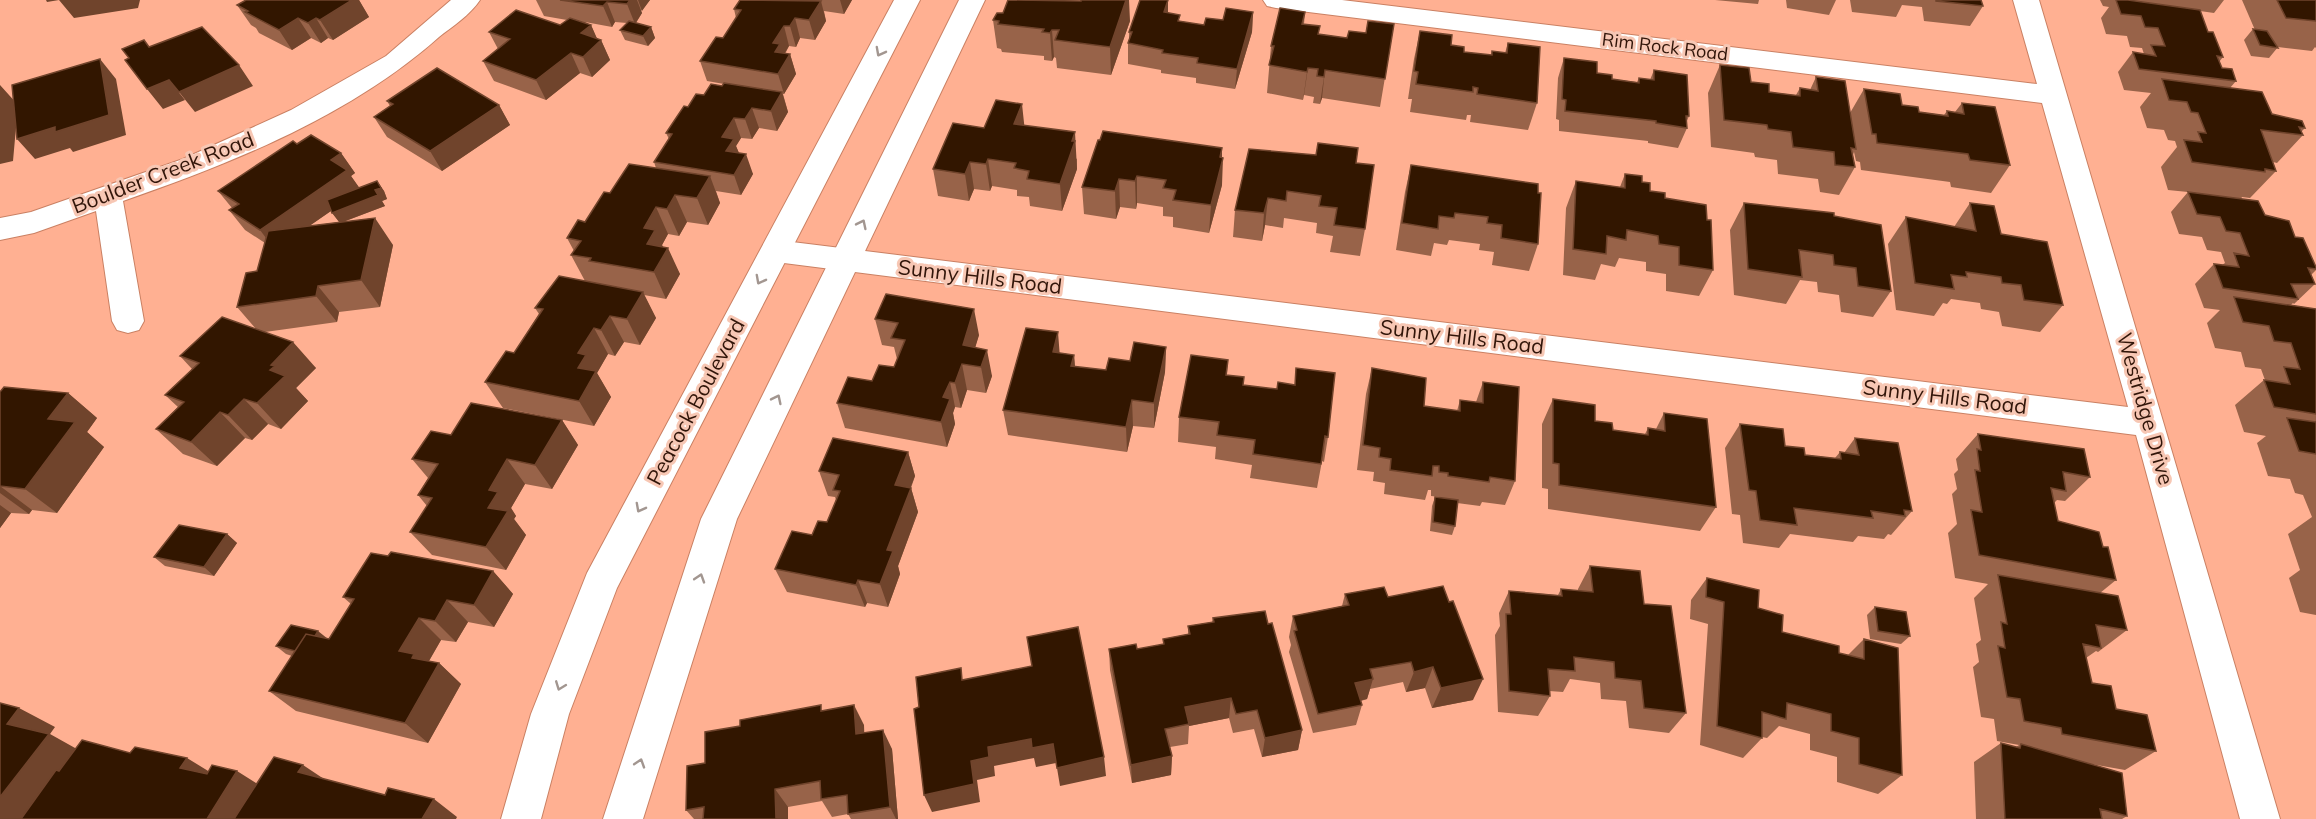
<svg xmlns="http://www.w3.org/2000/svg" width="2316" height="819" font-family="Mulish,sans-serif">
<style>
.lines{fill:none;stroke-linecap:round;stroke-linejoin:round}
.street-casing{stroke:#ca8063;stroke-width:2}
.secondary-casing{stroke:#ca8063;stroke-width:2}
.street{fill:#fff;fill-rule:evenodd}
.secondary{fill:#fff;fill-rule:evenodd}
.wall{fill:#986349;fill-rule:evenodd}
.shaded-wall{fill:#70442c}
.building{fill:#321600;stroke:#70442c;stroke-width:1.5}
.oneway{stroke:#a29690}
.labels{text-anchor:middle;stroke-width:6;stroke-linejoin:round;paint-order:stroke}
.far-street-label{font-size:18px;fill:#311509;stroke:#f7c7b4}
.street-label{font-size:21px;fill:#311509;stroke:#f7c7b4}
</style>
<rect width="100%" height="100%" fill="#ffb092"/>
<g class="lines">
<defs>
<path id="street" d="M451,0H480C470,15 453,26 439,37C350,116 235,162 123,201L144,321L139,330L128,333L117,330L112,321L96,211L34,233L0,240V218L31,212L183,159L291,110L386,56Z
M1263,0H1342L2037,84L2013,0H2039L2280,819H2240L2136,435L776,262L765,259L761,251L765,243L776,240L2128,407L2042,103L1276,8L1267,6Z"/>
<path id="secondary" d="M894,0H920L617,588L569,714L541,819H501L531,714L587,573Z
M959,0H985L737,519L643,819H603L701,519Z"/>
</defs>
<!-- street casing -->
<use href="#street" class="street-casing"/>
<!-- secondary casing -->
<use href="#secondary" class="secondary-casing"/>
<!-- street -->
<use href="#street" class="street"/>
<!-- secondary -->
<use href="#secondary" class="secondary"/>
</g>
<!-- wall -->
<path class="wall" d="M246,0H359L369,17L333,40L328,38L321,43L311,38L292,50L259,33L256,28L251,25L237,5Z
M536,0H650L641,11L642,13L636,23L651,27L655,38L648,46L625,40L620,30L627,23L615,22L612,27L585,22L591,25L597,39L601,40L610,60L592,77L580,73L546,100L494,81L483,61L498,49L489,32L560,25L567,20L544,16Z
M740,0H852L844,14L824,11L826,21L815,40L800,38L796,47L789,46L785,54H790L796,74L784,94H783L788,112L777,131L759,128L752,139L741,138L736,146L739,153L753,174L741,195L716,191L720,203L708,225L687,222L679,236L668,234L662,245L680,274L666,299L644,295L656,318L640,345L624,342L615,356L608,354L597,373L611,397L594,426L503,408L485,382L514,353L539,314L535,308L585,281L571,255L574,251L567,238L585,222L610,193L656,168L654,162L669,139L666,133L688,107L704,95L722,86L724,84L707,81L700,61L723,38L736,18L734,9Z
M1168,0V13L1180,21L1204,25L1253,12L1252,32L1235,89L1196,83V78L1161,73V70L1128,64V43L1129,39V32Z
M1715,0H1759L1758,4Z
M1786,0H1836L1829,15L1787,8Z
M1850,0H1981L1983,6L1970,26L1924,21L1922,7L1902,5L1896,17L1852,12Z
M2100,0H2224L2214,13L2200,11L2208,32L2223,57L2219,62L2222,68L2236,81L2230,88L2272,114L2305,128L2301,132L2303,135L2277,163L2273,162L2276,171L2250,198L2242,197L2241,199L2295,237L2316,267V270L2311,275L2315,284L2294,304L2293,303L2291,305L2316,309V615L2300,612L2289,578L2300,570L2288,534L2312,517L2303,495L2295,493L2290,479L2268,476L2257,443L2266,436L2244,432L2235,405L2264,380H2265L2261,369L2245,367L2241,352L2215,348L2207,323L2220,310L2204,308L2195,284L2214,264L2222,265L2225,263L2221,252L2207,250L2202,237L2179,234L2171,212L2188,192L2168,190L2161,167L2177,147L2175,141L2168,140L2164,130L2147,128L2140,107L2151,93L2124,90L2118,72L2133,52L2144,54L2142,48L2130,47L2127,36L2106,34L2101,18L2109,7L2103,6Z
M2242,0H2316V48L2315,47L2312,51L2278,47L2269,58L2251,56L2244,40L2253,29L2255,30Z
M1305,12L1304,24L1319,34L1347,38L1394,24L1380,107L1322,98L1320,104L1313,103L1314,97L1304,95L1303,100L1267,93L1271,46Z
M993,20L1130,21L1111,75L1057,68L1056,58L1054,57L1052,61L1044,60V56L1002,52L1001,49L997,48Z
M1420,31L1464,52L1491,55L1492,51L1505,53L1508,43L1537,103L1528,130L1470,122L1471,115H1467L1466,120L1410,112L1412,99H1408L1414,59Z
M1564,58L1612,79L1637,82L1639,78L1650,80L1654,70L1689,116L1686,123L1687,128L1678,148L1648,143V141L1559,131V120L1556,119L1558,78Z
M1720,65L1769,92L1796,95L1800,88L1810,90L1816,77L1850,113L1864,89L1919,112L1944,115L1947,111L1955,112L1962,103L2010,165L1991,193L1951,187L1950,182L1861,170L1860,162L1856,161L1854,152L1853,155L1855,167L1839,195L1820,192L1818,179L1778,174L1777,160L1755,157L1754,153L1711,147L1708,93Z
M387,101L499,105L510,125L442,171L387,137L374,117L390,106Z
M1024,125L1077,159V169L1062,211L1030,206L1029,197L1017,196V190L992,186L990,191L974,189L969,201L938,196L933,169L984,128Z
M297,144L341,153L355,173L351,176L359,188L377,181L384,191L387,199L382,201L385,206L343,222L393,245L380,307L339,312L337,322L265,332L316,368L296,388L308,401L281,429L268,424L252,440L245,438L217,466L183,454L156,429L178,407L165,395L192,369L180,356L256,329L237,307L257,271L265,243L245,230L229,210L232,208L218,191ZM331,211L339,222L309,226Z
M1222,158V185L1209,233L1173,227V217L1163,216V207L1137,203L1136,209L1120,207L1116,219L1084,214L1082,187Z
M1356,163L1365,229L1360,256L1330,252L1333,236L1316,233L1317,223L1284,218L1283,228L1265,225L1262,241L1233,237L1235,210Z
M1411,165L1538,244L1529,271L1492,265L1494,252L1479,250L1480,244L1449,240L1447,245L1434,243L1431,256L1396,250L1405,192Z
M1625,174L1642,182L1650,191L1665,198L1707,220L1713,270L1699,296L1666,291V274L1646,271V262L1619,258L1615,267L1601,264L1595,280L1563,275L1566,208L1576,181L1620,187Z
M1744,203L1834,216L1891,291L1873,317L1841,312L1839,295L1818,292L1817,282L1800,280L1786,304L1734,295L1730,230Z
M1970,203L2001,234L2063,305L2040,332L2002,326L1999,312L1981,309L1980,303L1951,299L1947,304L1943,303L1934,316L1896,310L1888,244L1906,217L1954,227Z
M875,319L979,335L975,347L992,376L986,393L967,390L961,408L955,407L953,413L955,424L947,447L845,428L837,403L894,367L897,359L894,347L882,345Z
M1166,347L1165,372L1154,428L1133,426L1127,452L1008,435L1003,410L1060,353L1074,355L1075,367L1106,370Z
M1228,360L1227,375L1328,437L1324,462L1322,461L1317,488L1250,478L1252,465L1215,459L1216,447L1178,442L1179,417Z
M1372,368L1424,406L1457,411L1460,400L1476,402L1483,382L1515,481L1505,505L1482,502L1480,506L1457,503L1455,526L1452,535L1430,531L1432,506L1435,497L1440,498V497L1431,496V490H1428L1425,500L1384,494L1385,483L1373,481L1374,472L1357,470L1366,394Z
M0,392L68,393L97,418L87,432L104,447L57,513L32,510L29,514L11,513L0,528Z
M1553,399L1613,430L1645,434L1648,428L1656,429L1664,413L1716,507L1700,531L1548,509V489L1542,488V424Z
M562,420L578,445L552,489L525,484L511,508L516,516L514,519L526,535L506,570L432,555L410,532L427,506L418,495L428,478L412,459L451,435Z
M1740,424L1805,455L1835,458L1840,452L1844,453L1855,438L1912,511L1891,535L1888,534L1884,539L1858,536L1853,542L1790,534L1779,548L1743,543L1740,515L1732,514L1725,448Z
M1978,434L2090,477L2065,501L2057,500L2054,503L2058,521L2103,547L2116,580L2100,593L2127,630L2098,652L2096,651L2086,658L2092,683L2156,751L2125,770L2091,764L2127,816L2122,819H1976L1974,762L2001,743L2016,747L2019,745L1997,741L1994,719L1981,717L1973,667L1979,662L1976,644L1981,640L1974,598L1988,584L1955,578L1948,533L1957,524L1952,494L1957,489L1954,474L1958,470L1956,459Z
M908,452L915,476L911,488L918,512L898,566L900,574L888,607L867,603L865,607L787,592L775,569L827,522L836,500L835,497L828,496L819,471Z
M227,534L237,543L214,576L165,566L154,557Z
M1590,566L1644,604L1686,713L1669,733L1629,728L1626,701L1601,699L1600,683L1570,679L1563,692L1549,691L1550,696L1538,716L1498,712L1495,635L1500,626L1499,613L1509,591L1558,595L1561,589L1578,591V589Z
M493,571L513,594L494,627L468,622L456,642L441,640L429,661L439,663L461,684L428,743L296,711L269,691L292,656L286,654L276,646L327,639H329L351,604L343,597Z
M1707,578L1758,608L1782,632L1839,653L1848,655L1864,639L1902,775L1878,794L1837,782V757L1810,750V734L1779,726L1767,738L1762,737V738L1743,758L1700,745L1708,624L1690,619L1691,600Z
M1345,594L1388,597L1473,700L1432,708L1425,688L1406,692L1403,682L1370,689L1367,699L1361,701L1362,705L1356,725L1313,733L1289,652L1291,645L1289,637L1293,616L1342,606Z
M1875,607L1910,636L1901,644L1870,639L1867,615Z
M1213,618L1268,624L1302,730L1298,750L1262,757L1254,729L1233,733L1229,718L1189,726L1188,744L1170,747L1172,756L1171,775L1132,783L1110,670L1109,649H1137L1163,645V639L1188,634V626L1212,622Z
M824,710L864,725V733L892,749L898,819H851L848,814L832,817L822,801L788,807V819H694L686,810L705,763Z"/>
<!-- shaded-wall -->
<path class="shaded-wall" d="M46,0H140L138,8L74,18L59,0L47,2Z
M352,0H359L369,17L333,40L320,20Z
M630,0H637L642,13L635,24L627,4Z
M638,0H650L642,11Z
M840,0H852L844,14Z
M1126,0H1129L1130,21L1111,75L1110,47Z
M1168,0V20L1164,12Z
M821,1L826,21L815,40L809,20Z
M607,2L615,22L612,27L603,6Z
M1253,12L1252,32L1235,89L1237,69Z
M298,18L311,38L292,50L279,30Z
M316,18L328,38L321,43L308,23Z
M795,18L800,38L796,47L790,26Z
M591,25L599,43L601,40L610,60L592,77L583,57L581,33Z
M784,26L789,46L783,56L790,54L796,74L784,94L778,74L773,43Z
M651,27L655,38L648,46L643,36Z
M1052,30L1054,57L1052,61L1050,33Z
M571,53L580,73L546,100L536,80Z
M100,59L116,79L126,135L73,152L70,148L35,159L17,139Z
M239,65L253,86L195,112L179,92Z
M1308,68L1304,95L1303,100L1307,72Z
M1325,70L1322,98L1320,104L1324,77Z
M169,80L185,100L163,109L147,89Z
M0,85L18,105L13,161L0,164Z
M782,92L788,112L777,131L771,111Z
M1022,104L1025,132L1014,124Z
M499,105L510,125L442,171L430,151Z
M752,108L759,128L752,139L745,119Z
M734,118L741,138L736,146L741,158L733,171L722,137Z
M1075,132L1077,169L1062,211L1060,184Z
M1222,148V164L1223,158L1222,185L1209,233L1211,205Z
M341,153L355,173L351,176L361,190L275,250L260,230L331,160Z
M746,154L753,174L741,195L734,175Z
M988,159L992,186L990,191L986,164Z
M970,162L974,189L969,201L965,174Z
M710,176L720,203L708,225L697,198Z
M1137,176V203L1136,209L1135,181Z
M1119,179L1120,207L1116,219L1115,191Z
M377,181L384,191L387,199L382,201L385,206L340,223L332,213L375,190Z
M675,195L687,222L679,236L667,209Z
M1268,198L1265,225L1262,241L1264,213Z
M656,207L668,234L662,245L665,253L668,248L680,274L666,299L654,272L644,228Z
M375,218L393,245L380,307L361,280Z
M318,286L339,312L337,322L316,296Z
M643,292L656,318L640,345L627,319Z
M974,309L979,335L970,365L963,345Z
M610,316L624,342L615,356L601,330Z
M594,328L608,354L597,373L611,397L594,426L579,401L578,368V353Z
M1058,332L1060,358L1053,352Z
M293,342L316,368L296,388L308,401L281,429L257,403L270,370L271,365Z
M1166,347L1165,372L1154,428V403Z
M987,350L992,376L986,393L981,367Z
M1074,355L1076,380L1071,366Z
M962,364L967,390L961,408L955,383Z
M950,382L955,407L953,413L955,424L947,447L941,422L943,397Z
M68,393L97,418L87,432L104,447L57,513L25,489L48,419Z
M244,399L268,424L252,440L228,415Z
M1132,400L1133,426L1127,452L1126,427Z
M220,412L245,438L217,466L191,442Z
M562,420L578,445L552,489L535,465Z
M908,452L915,476L902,509L895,485Z
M507,459L525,484L511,508L516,516L514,519L526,535L506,570L486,547L489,490Z
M0,486L32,510L29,514L0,493Z
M911,488L918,512L898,566L900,574L888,607L880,584L887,550Z
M0,505L11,513L0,528Z
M227,534L237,543L214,576L204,567Z
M493,571L513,594L494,627L474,605Z
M858,580L867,603L865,607L856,585Z
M447,600L468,622L456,642L435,621Z
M419,618L441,640L426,666L439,663L461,684L428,743L405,723L399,651Z
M318,631L328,639L303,653Z
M1433,667L1425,688L1406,692L1414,672Z
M1373,679L1367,699L1349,703L1355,683Z
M1483,679L1473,700L1432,708L1441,688Z
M1231,698L1229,718L1189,726L1185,707Z
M854,705L864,725L865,754L856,734Z
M19,708L55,727L50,734L84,753L34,819H0V797L7,724Z
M883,730L892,749L898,819H896L890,807Z
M1302,730L1298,750L1262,757L1265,738Z
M1031,739L1053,744L1056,763L1036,767L1034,758L994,766L995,776L977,780L980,802L932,812L924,795L988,747Z
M1172,756L1171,775L1132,783L1131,765Z
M1104,757L1106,776L1060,786L1057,768Z
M187,758L218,777L180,768Z
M303,765L330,783L298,772Z
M237,771L267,790L249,819H207Z
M775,789L788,807V819H776Z
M434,799L457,817L456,819H422Z"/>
<!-- building -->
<path class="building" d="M246,0H352L320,20L316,18L308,23L298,18L279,30L245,12L248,11L237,5Z
M560,0H630L627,4L607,2L603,6Z
M740,0L821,1L809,20L795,18L790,26H784L773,43L780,44L775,52L790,54L778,74L700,61L716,37L723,38L741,10L734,9Z
M1008,0L1081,1V0H1126L1110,47L1055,40L1059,30H1052L1050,33L1042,32L1044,29L998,24L999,21L993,20L997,13H1003Z
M1140,0H1168L1164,12L1180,15L1178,21L1204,25L1206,18L1223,20L1226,8L1253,12L1237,69L1197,63L1198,58L1162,53L1163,50L1128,43L1132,32H1129Z
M1936,0H1981L1983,6L1936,1Z
M2116,0H2128L2200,10L2208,32H2213L2223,57L2217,56L2222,68L2232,69L2236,81L2139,69L2133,52L2156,56L2151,45L2165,46L2158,28L2145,27L2141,16L2121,14Z
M2277,0H2316V21L2286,18Z
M1280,8L1305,12L1302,24L1320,26L1318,34L1347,38L1349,31L1366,33L1368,21L1394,24L1385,79L1325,70L1324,77L1317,76L1318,69L1308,68L1307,72L1269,65L1274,46H1271Z
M516,10L560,25L570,18L591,25L581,33L601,40L583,57L571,53L536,80L483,61L510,39L489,32Z
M629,21L651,27L643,36L620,30Z
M202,27L239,65L179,92L169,80L147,89L125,60L129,58L122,49L144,40L149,47Z
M2253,29L2267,31L2278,48L2260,45Z
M1420,31L1452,35L1451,45L1464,47V52L1492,55V51L1507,53L1508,43L1540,47L1537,103L1477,94L1478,88L1473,87V92L1416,84L1418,72L1414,71Z
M1564,58L1597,62V73L1612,75V79L1639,83V78L1654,80V70L1687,75L1689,116H1686L1687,128L1656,123V121L1565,111L1566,100L1562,99Z
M100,59L109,115L55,132V127L17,139L12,85Z
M1720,65L1749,68L1751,82L1769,84V92L1800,96V88L1818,91L1816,77L1845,81L1856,149L1851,148L1855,167L1835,165L1834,152L1793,147L1791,132L1768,129L1767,125L1724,120Z
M437,68L499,105L430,151L374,117L393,104L387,101Z
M2162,79L2262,92L2272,114L2302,121L2305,128L2299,127L2303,135L2261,130L2276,171L2265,169V172L2192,162L2184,140L2202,142L2198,132L2206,133L2198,113L2191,112L2187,102L2169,100Z
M724,83L782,92L771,111L752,108L745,119L734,118L722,137L734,139L726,151L746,154L734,175L654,162L672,134L666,133L684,106L688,107L696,94L704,95L711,84L722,86Z
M1864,89L1900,94L1902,105L1918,107L1919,112L1948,116L1947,111L1964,114L1962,103L1995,107L2010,165L1970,160L1968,154L1877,143L1876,134H1872Z
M996,100L1022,104L1014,124L1075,132L1072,141H1075L1060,184L1027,179L1029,171L1014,168L1016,163L988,159L986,164L970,162L965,174L933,169L953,123L984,128Z
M1103,131L1222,148L1220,157L1223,158L1211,205L1173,200L1176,190L1163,188L1166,180L1137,176L1135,181L1119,179L1115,191L1082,187L1098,140H1100Z
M311,135L341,153L331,160L347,170L260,230L229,210L239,204L218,191L293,141L297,144Z
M1318,143L1358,148L1356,163L1374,165L1365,229L1334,225L1337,208L1319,206L1321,196L1287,191L1286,201L1268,198L1264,213L1235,210L1249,149L1316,155Z
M629,164L710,176L697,198L675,195L667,209L656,207L644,228L655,230L647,244L668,248L654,272L589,261L591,258L571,255L581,241L567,238L578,220L585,222L604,192L610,193Z
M1411,165L1538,184V193H1541L1538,244L1501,238L1502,225L1487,223L1488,217L1455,213L1454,218L1439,216L1438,229L1402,223Z
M1625,174L1642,176V182L1650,183V191L1665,193V198L1706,205L1707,220H1711L1713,270L1679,265V247L1659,244L1658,236L1627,230L1626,240L1607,236L1606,254L1573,249L1576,181L1625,188Z
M377,181L381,188L375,190L378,195L332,213L327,200Z
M2188,192L2258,201L2265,215L2289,221L2295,237L2303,238L2316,267V269L2308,268L2315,284H2291L2298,299L2223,288L2214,264L2239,267L2234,253L2249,256L2240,233L2226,231L2220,217L2197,214Z
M1744,203L1834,213V216L1881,225L1891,291L1858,286L1856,268L1834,265L1833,255L1799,250L1802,277L1748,269Z
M1970,203L1994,206L2001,234L2047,242L2063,305L2024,300L2021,285L2002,283L2001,277L1966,272L1967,277L1951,275L1954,289L1915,283L1906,217L1976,231Z
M375,218L361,280L318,286L316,296L237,307L246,273L257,271L268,231Z
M559,276L643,292L627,319L610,316L601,330L594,328L578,353L586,355L578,368L596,371L579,401L485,382L506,351L514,353L543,309L535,308Z
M886,294L974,309L963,345L987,350L981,367L962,364L955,383L950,382L943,397L950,399L941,422L837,403L848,377L872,381L879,365L894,367L905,340L891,338L898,323L875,319Z
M2234,297L2316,309V414L2274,407L2264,380L2290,384L2284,367L2300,369L2291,343L2274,341L2269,326L2243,322Z
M222,317L293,342L271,365L275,366L270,370L285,376L257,403L244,399L228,415L220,412L191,442L156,429L184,402L165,395L199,363L180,356Z
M1026,328L1058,332L1053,352L1074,355L1071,366L1106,370L1109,358L1130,361L1134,342L1166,347L1154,403L1132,400L1126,427L1003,410Z
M1191,355L1228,360L1226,375L1244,377L1243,385L1277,389L1278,382L1295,385L1296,368L1335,373L1328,437L1325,436L1321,464L1253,454L1255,440L1217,435L1219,422L1179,417Z
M1372,368L1426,378L1424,406L1460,411V400L1483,403V382L1519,387L1515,481L1490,477L1489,482L1448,476V473L1439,472V466H1433L1432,476L1390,470L1391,459L1379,457L1380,448L1363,445Z
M4,387L68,393L48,419L75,422L25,489L0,486V392Z
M1553,399L1595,405V421L1612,423L1613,430L1648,435V428L1665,431L1664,413L1707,419L1716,507L1559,485V464L1553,463Z
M471,403L562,420L535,465L507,459L489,490L498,492L488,508L508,511L486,547L410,532L432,498L418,495L438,464L412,459L431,431L451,435Z
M2287,418L2316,422V454L2299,451Z
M1740,424L1783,429L1785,446L1804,448L1805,455L1841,459L1840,452L1859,455L1855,438L1898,443L1912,511L1904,510L1905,516L1871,511L1873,518L1794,508L1797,525L1760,520L1756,491L1749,490Z
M1978,434L2084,449L2090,477L2063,472L2066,491L2051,488L2058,521L2099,532L2103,547H2108L2116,580L1979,555L1971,510L1982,512L1975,470L1980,471L1977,449L1981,450Z
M833,438L908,452L895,485L911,488L887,550L893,551L880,584L858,580L856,585L775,569L792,531L812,535L818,521L827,522L840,491L833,490L839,475L819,471Z
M1435,497L1458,500L1455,526L1433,522Z
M179,525L227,534L204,567L154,557Z
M391,552L493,571L474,605L447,600L435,621L419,618L399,651L414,654L412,658L439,663L405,723L269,691L306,634L329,639L354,599L343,597L371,553L388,556Z
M1590,566L1640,571L1644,604L1671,606L1686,713L1644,708L1641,681L1615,678L1614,662L1574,657L1575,671L1548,669L1550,696L1509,691L1506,614H1511L1509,591L1562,596L1561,589L1593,592Z
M1998,575L2118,596L2127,630L2096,625L2101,648L2083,644L2092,683L2111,686L2116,709L2147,715L2156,751L2062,734L2061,728L2024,721L2020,699L2007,697L1998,646L2005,648L2001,622L2007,624Z
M1707,578L1759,590L1758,608L1783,615L1782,632L1839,646V653L1864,659V639L1898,648L1902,775L1859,764V738L1831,731V714L1787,703L1786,719L1762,712V738L1717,726L1724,602L1706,597Z
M1443,586L1449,602L1453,601L1483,679L1441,688L1433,667L1414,672L1411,662L1370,669L1373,679L1355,683L1362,705L1318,714L1294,631L1297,630L1293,616L1349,605L1345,594L1384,587L1388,597Z
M1875,607L1906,612L1910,636L1878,631Z
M1265,611L1268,624L1272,623L1302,730L1265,738L1257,710L1236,714L1231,698L1185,707L1189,724L1165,729L1172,756L1131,765L1109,649L1136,644L1137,649L1164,644L1163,639L1190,634L1188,626L1214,622L1213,618Z
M291,625L318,631L315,636L306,634L295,651L276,646Z
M1078,627L1104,757L1057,768L1053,744L1032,748L1031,739L988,747L989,757L971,761L974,784L924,795L914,709L919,707L916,677L961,668L962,680L1032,666L1027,637Z
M0,703L19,708L7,724L49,734L0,797Z
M821,705V711L854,705L856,734L883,730L890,807L848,814L847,795L821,799L820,781L775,789L776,819H703L704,807L686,810L687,766L705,763V732L740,726V720Z
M82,740L130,753L135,747L187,758L180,768L207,774L212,765L237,771L207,819H21L56,770L59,771Z
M2001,743L2020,748L2021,744L2122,773L2127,816L2100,809L2102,819H2005Z
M274,757L303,765L298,772L385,795L388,788L434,799L422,819H234Z"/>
<!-- one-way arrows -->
<defs><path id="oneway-chevron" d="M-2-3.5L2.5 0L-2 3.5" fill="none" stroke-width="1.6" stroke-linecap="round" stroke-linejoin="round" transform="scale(1.5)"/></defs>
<g class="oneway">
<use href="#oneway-chevron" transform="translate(880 52) rotate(118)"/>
<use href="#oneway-chevron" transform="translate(862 224) rotate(-64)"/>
<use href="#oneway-chevron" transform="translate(760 280) rotate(118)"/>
<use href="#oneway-chevron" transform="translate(777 399) rotate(-64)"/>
<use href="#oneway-chevron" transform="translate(640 508) rotate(118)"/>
<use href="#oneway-chevron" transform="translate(700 578) rotate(-72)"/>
<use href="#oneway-chevron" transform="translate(560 686) rotate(111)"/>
<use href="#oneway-chevron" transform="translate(640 763) rotate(-72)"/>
</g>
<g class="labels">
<!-- far-street labels -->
<g class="far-street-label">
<text transform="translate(1665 47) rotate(7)" y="6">Rim Rock Road</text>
</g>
<!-- street labels -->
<g class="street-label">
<text transform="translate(163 173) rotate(-21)" y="7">Boulder Creek Road</text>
<text transform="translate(980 277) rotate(7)" y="7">Sunny Hills Road</text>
<text transform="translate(1462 337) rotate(7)" y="7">Sunny Hills Road</text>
<text transform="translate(1945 397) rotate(7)" y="7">Sunny Hills Road</text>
<text transform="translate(696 402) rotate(-62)" y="7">Peacock Boulevard</text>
<text transform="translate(2145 409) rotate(74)" y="7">Westridge Drive</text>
</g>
</g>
</svg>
